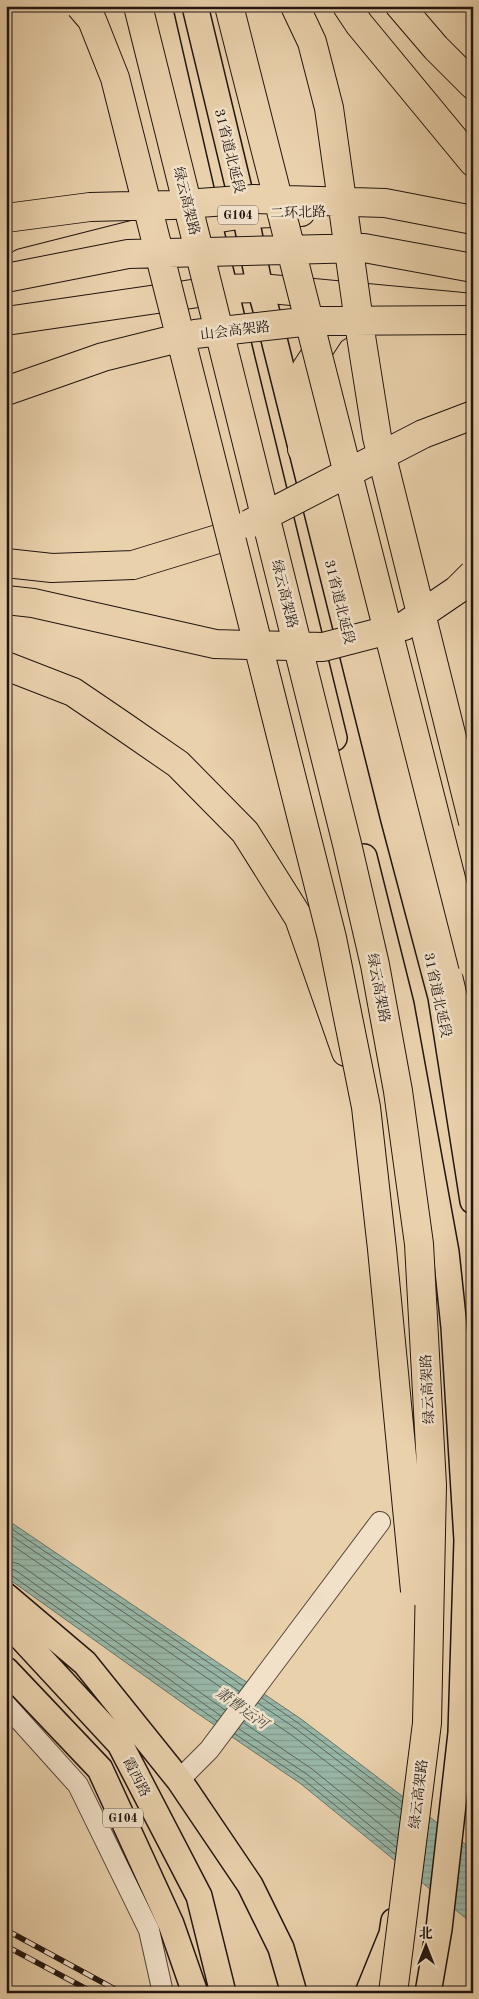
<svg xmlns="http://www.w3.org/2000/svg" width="479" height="1999" font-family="'Old Standard TT','Noto Serif SC',serif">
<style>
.water{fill:url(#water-rules);stroke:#68766a}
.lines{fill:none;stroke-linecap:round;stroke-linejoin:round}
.shore{stroke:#5c665b;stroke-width:1}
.minor-casing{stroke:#534436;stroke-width:22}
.major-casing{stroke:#21150f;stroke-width:28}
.highway-casing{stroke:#21150f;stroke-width:30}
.minor{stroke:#f1e1c9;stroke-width:20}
.major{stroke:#e9d1ac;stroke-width:25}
.highway{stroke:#e9d1ac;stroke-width:28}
.rail-casing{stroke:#21150f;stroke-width:5.5}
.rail{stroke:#f1e1c9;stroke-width:4;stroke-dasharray:11;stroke-linecap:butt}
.highway-bridge-casing{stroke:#21150f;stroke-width:30;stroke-linecap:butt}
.highway-bridge{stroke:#e9d1ac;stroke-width:28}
.labels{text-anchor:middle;stroke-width:5;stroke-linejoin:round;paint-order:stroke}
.shield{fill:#f1e1c9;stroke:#5f5247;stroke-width:1}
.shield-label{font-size:12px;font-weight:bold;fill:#21150f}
.street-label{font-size:14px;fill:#21150f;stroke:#f1e1c9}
.water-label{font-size:15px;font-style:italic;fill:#4b4e44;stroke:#f1e1c9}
</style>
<defs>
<pattern id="water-rules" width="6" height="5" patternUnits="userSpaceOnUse" patternTransform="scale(1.25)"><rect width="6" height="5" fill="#98b7a7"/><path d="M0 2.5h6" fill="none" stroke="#839c8f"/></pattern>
</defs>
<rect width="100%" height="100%" fill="#e9d1ac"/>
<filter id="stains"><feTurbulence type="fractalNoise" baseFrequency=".004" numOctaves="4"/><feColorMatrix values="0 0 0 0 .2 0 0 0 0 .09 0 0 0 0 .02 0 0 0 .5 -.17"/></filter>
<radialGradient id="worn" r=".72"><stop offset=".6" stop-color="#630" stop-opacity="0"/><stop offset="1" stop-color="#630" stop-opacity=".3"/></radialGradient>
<!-- water -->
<path class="water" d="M6,1519L301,1719L473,1850V1924L301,1784L191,1709L6,1577Z"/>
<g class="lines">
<!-- shore -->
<path class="shore" d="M6,1525L243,1686
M6,1532L239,1691
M6,1541L235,1697
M6,1560L19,1564L225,1710
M6,1567L15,1570L221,1716
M6,1574L11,1575L217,1721
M262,1698L298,1723L402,1802
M258,1703L295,1728L401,1809
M253,1709L290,1734L400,1818
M244,1723L312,1769L397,1838
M239,1729L308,1775L396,1847
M235,1734L304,1780L395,1854"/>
<defs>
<path id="minor" d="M6,1705L78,1785L149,1930L163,1993
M179,1780L209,1750L380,1522"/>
<path id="major" d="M159,6L208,220L334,738
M195,6L245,214L260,288L272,331L394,820L441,997L473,1201
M364,857L401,1005L446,1252L454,1327L467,1540L461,1733L439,1929L428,1993
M6,1596L85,1663L179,1780L250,1885L281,1948L294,1993
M6,1621L120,1744L199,1896L223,1993
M6,1670L100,1769L171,1924L195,1993
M368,1993L392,1934L394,1921"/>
<path id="highway" d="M347,6L359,24L473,162
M400,6L436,48L473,85
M22,263L168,226L245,214L301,212
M6,321L226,289L260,288L473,308
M306,369L473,1083
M302,449L306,369L331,331L358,313
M6,563L52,568L133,565L221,538
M6,666L73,692L123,726L178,764L245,832L299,918L346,1052"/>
</defs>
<!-- minor casing -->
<use href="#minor" class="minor-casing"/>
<!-- major casing -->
<use href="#major" class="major-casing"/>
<!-- highway casing -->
<use href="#highway" class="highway-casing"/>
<!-- minor -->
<use href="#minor" class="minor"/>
<!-- major -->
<use href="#major" class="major"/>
<!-- highway -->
<use href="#highway" class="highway"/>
<defs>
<path id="rail" d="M6,1930L122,1993
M6,1946L94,1993"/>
</defs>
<!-- rail casing -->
<use href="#rail" class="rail-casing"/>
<!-- rail -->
<use href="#rail" class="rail"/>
<defs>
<path id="highway-bridge" d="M80,6L92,20L115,78L332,938L366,1107L382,1249L415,1591
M138,6L347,844L375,965L398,1091L419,1244L432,1485L427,1723L393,1993
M229,6L473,965
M295,6L312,42L329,108L361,336L377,437L473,822
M6,218L90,207L172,205L254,199L385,203L473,220
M6,278L128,254L364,248L473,268
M6,391L103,357L195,334L311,321L473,320
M249,524L423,434L473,415
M6,600L33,603L215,644L323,647L404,626L457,590L473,574"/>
</defs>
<!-- highway-bridge casing -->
<use href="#highway-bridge" class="highway-bridge-casing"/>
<!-- highway-bridge -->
<use href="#highway-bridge" class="highway-bridge"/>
</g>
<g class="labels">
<!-- shield labels -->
<g class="shield">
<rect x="218" y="205.5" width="40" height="19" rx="4"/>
<rect x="103" y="1808.5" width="40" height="19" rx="4"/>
</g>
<g class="shield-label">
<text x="238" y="219">G104</text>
<text x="123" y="1822">G104</text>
</g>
<!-- street labels -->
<g class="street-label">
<text transform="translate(230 151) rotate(76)" y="5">31省道北延段</text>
<text transform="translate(187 201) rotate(76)" y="5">绿云高架路</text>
<text transform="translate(298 212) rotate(-2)" y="5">二环北路</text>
<text transform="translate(235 330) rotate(-7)" y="5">山会高架路</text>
<text transform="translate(285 594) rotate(76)" y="5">绿云高架路</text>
<text transform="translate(340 602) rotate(76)" y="5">31省道北延段</text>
<text transform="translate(379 988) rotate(79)" y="5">绿云高架路</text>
<text transform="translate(438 995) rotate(78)" y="5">31省道北延段</text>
<text transform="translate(427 1389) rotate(-93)" y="5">绿云高架路</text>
<text transform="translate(137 1777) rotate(63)" y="5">霞西路</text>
<text transform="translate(418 1794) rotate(-83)" y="5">绿云高架路</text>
</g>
<!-- water labels -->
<g class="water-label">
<text transform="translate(242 1708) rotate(36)" y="5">萧曹运河</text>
</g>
</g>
<!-- margin -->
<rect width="479" height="1999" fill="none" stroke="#e9d1ac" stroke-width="25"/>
<rect x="8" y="8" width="464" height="1984" fill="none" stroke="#21150f" stroke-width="2.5"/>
<rect x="12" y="12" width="454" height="1974" fill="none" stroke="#21150f"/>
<!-- north arrow -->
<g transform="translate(426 1946)" stroke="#f1e1c9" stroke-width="4" paint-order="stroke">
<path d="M0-4L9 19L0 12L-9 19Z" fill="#21150f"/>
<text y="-8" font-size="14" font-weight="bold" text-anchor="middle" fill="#21150f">北</text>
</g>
<rect width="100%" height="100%" filter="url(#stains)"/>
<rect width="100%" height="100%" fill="url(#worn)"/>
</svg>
